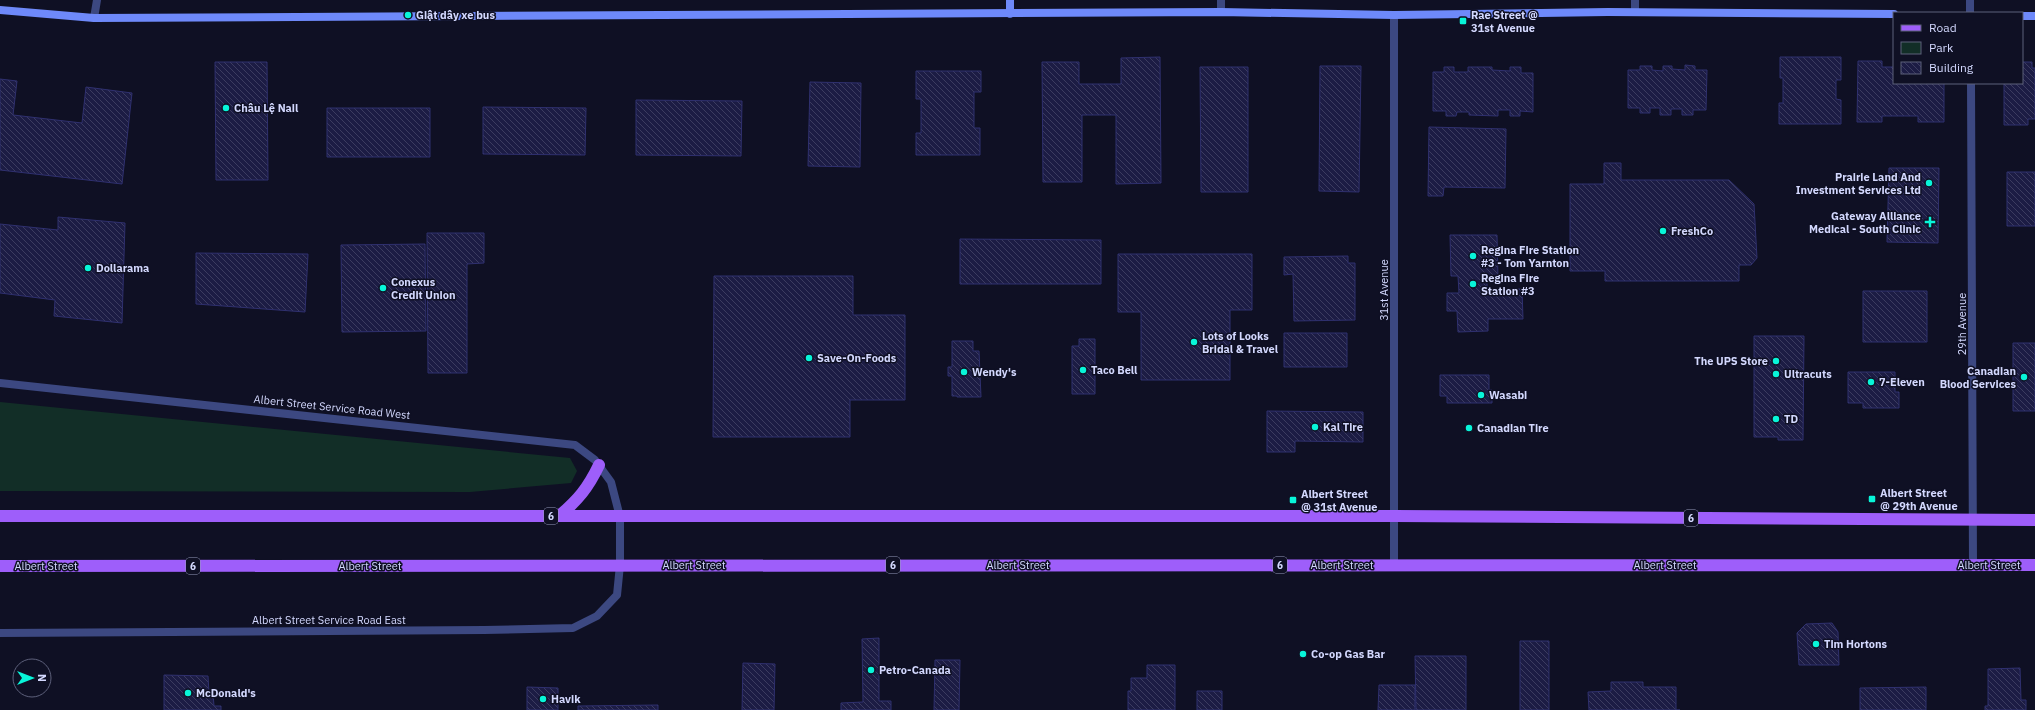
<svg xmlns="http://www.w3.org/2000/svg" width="2035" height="710" font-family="'IBM Plex Sans',sans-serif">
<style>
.green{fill:#122e27}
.building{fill:url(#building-back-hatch);stroke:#2f306f}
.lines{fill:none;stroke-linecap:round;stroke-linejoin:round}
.street{stroke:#3c4881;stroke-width:8}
.secondary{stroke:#6e89fa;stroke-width:8}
.primary{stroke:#9e5efa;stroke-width:12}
.poi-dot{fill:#08f5d9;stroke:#0f1024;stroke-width:1.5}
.labels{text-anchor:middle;stroke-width:3;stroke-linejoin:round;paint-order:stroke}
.shield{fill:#0f1024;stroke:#989cbd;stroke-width:1}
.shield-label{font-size:10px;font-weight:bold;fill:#d3d8fe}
.poi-label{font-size:11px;font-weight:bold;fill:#d3d8fe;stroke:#0f1024;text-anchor:start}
.street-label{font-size:11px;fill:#d3d8fe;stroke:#0f1024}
</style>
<defs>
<pattern id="building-back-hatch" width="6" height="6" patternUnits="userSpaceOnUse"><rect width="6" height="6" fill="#1c1c44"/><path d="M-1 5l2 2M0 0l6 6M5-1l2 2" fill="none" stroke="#3c3c60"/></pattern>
</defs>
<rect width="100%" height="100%" fill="#0f1024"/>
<!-- green -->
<path class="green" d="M0,402L570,458L577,471L571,483L470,492L0,491Z"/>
<!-- building -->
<path class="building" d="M1160,57L1161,183L1116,184V115H1082V182H1043L1042,62H1079V84H1121V58Z
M1780,57H1841V80H1836V99L1841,100V124H1779V103H1783V78H1780Z
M1858,61H1882V67H1894V83H1944V122H1918V116H1882V122H1857Z
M215,62H267L268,180H216Z
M2022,62H2032V68H2035V119H2028V125H2004V83H2022Z
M1685,65L1695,66V70H1707L1706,110H1693V115H1682V109H1671V115H1660V108H1650V113H1640V108H1628V70H1640V66H1652V70L1663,71V66H1672V69L1685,70Z
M1320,66H1361L1359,192L1319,191Z
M1200,67H1248V192H1201Z
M1444,67H1454V72H1468V67H1492V70L1510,71V67H1521V73H1533V112L1520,111V116H1510V110H1498V116L1469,115V112H1457L1456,116H1446V111H1433V72H1444Z
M916,71H981V92H974V128H980V155H916V133H921V99H916Z
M0,79L17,81L13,115L82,123L86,87L132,93L122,184L0,170Z
M810,82L861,83L860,167L808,166Z
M636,100L742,101L741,156L636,155Z
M483,107L586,108L585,155L483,154Z
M327,108H430V157H327Z
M1429,127L1506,129L1505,188L1444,187L1443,196H1428Z
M1604,163H1621V180H1729L1754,204L1757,258L1751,265H1739V281H1605V271H1570V184H1604Z
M1889,168H1939L1938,243L1887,242Z
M2007,172H2035V226H2007Z
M58,217L125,223L122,323L54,316L55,300L0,293V224L58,230Z
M427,233H484V263L467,264V373H428Z
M1450,235H1497L1498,279H1487V289H1522L1523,319H1488V331L1458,332L1457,311H1447V293H1459L1458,276H1451Z
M960,239L1101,240V284H960Z
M425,244L426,331L342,332L341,245Z
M196,253L308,254L305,312L196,304Z
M1118,254H1252V310H1230V380H1141V312H1118Z
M1348,256V263H1355V320L1294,321L1293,274L1284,275V257Z
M714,276H853V315H905V400H850V437H713Z
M1863,291H1927V342H1863Z
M1284,333H1347V367H1284Z
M1754,336H1804L1803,440H1778V437H1754Z
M1079,339H1095V394H1072V346H1079Z
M952,341H973V351H979L981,397H957V396H952V376H948V367H952Z
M2013,343H2035V411H2013Z
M1848,372H1895V392H1899V408H1863V403H1848Z
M1440,375H1489V390H1492V403H1447V396H1440Z
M1267,411L1363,412V442L1295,441V452H1267Z
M1832,623L1838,632L1839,665H1799L1797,633L1806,624Z
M879,638V701H891V710H841V703L863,702L862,639Z
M1520,641H1549V710H1520Z
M1415,656H1466V710H1416Z
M935,660H960L959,710H934Z
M743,663L775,664L774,710H742Z
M1147,665H1175V710H1128V691H1131V678H1147Z
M2020,668L2021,700H2026V710H1985V706H1988V669Z
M164,675L208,676L209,693H213L214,706H221V710H164Z
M1611,682H1643V687H1676V710H1680H1589L1588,692L1611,691Z
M1379,685H1415V710H1378Z
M527,687L558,688V710H527Z
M1926,687V710H1860V688Z
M1197,691H1222V710H1197Z
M658,705V710H578V706Z"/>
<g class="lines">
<!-- street -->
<path class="street" d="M1635,0V12
M1970,0V13
M1221,12V0
M1394,15V565
M94,18L97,0
M1971,83L1973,565
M0,383L575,445L595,460L611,482L620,517V565L617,595L597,616L573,628L484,630L0,633"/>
<!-- secondary -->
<path class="secondary" d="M0,10L94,18L1221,12L1394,15L1608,12L1894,14
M1010,14V0
M2022,16H2035"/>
<!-- primary -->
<path class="primary" d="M0,516H1395L2035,520
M559,516C578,500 588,488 599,465
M0,566L2035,565"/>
</g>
<!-- markers -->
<g class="poi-dot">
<circle cx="408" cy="15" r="4"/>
<rect x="1459" y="17" width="8" height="8" rx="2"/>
<circle cx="226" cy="108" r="4"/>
<circle cx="1929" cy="183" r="4"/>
<path d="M1928 216h4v4h4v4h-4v4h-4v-4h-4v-4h4z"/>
<circle cx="1663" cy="231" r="4"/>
<circle cx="1473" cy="256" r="4"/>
<circle cx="88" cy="268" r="4"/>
<circle cx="1473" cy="284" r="4"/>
<circle cx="383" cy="288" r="4"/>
<circle cx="1194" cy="342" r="4"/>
<circle cx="809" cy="358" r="4"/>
<circle cx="1776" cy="361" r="4"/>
<circle cx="1083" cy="370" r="4"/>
<circle cx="964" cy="372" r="4"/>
<circle cx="1776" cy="374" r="4"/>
<circle cx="2024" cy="377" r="4"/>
<circle cx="1871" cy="382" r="4"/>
<circle cx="1481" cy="395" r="4"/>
<circle cx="1776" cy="419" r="4"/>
<circle cx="1315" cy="427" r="4"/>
<circle cx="1469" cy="428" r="4"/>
<rect x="1868" y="495" width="8" height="8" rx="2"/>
<rect x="1289" y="496" width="8" height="8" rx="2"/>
<circle cx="1816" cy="644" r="4"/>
<circle cx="1303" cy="654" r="4"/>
<circle cx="871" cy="670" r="4"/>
<circle cx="188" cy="693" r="4"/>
<circle cx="543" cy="699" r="4"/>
</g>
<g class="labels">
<!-- shield labels -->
<g class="shield">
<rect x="544" y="508" width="14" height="16" rx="3"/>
<rect x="1684" y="510" width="14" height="16" rx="3"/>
<rect x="886" y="557" width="14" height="16" rx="3"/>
<rect x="1273" y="557" width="14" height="16" rx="3"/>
<rect x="186" y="558" width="14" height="16" rx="3"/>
</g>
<g class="shield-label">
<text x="551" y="520">6</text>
<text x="1691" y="522">6</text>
<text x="893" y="569">6</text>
<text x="1280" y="569">6</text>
<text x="193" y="570">6</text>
</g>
<!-- poi labels -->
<g class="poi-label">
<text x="416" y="19">Giật dây xe bus</text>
<text x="1471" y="19">Rae Street @<tspan x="1471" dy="13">31st Avenue</tspan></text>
<text x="234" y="112">Châu Lệ Nail</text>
<text x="1921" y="181" text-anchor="end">Prairie Land And<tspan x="1921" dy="13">Investment Services Ltd</tspan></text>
<text x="1921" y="220" text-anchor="end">Gateway Alliance<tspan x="1921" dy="13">Medical - South Clinic</tspan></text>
<text x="1671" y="235">FreshCo</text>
<text x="1481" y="254">Regina Fire Station<tspan x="1481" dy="13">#3 - Tom Yarnton</tspan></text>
<text x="96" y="272">Dollarama</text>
<text x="1481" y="282">Regina Fire<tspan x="1481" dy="13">Station #3</tspan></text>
<text x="391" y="286">Conexus<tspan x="391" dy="13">Credit Union</tspan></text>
<text x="1202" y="340">Lots of Looks<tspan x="1202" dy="13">Bridal &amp; Travel</tspan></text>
<text x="817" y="362">Save-On-Foods</text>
<text x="1768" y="365" text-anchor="end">The UPS Store</text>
<text x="1091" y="374">Taco Bell</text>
<text x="2016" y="375" text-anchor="end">Canadian<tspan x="2016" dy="13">Blood Services</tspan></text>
<text x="972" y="376">Wendy's</text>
<text x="1784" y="378">Ultracuts</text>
<text x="1879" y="386">7-Eleven</text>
<text x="1489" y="399">Wasabi</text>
<text x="1784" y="423">TD</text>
<text x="1323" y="431">Kal Tire</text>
<text x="1477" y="432">Canadian Tire</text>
<text x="1880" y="497">Albert Street<tspan x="1880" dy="13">@ 29th Avenue</tspan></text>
<text x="1301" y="498">Albert Street<tspan x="1301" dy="13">@ 31st Avenue</tspan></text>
<text x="1824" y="648">Tim Hortons</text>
<text x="1311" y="658">Co-op Gas Bar</text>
<text x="879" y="674">Petro-Canada</text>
<text x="196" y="697">McDonald's</text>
<text x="551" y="703">Havik</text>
</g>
<!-- street labels -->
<g class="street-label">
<text transform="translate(1384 290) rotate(-90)" y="4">31st Avenue</text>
<text transform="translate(1962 324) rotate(-90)" y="4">29th Avenue</text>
<text transform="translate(332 407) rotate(6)" y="4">Albert Street Service Road West</text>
<text x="694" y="569">Albert Street</text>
<text x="1018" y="569">Albert Street</text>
<text x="1342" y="569">Albert Street</text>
<text x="1665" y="569">Albert Street</text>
<text x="1989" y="569">Albert Street</text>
<text x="46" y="570">Albert Street</text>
<text x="370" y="570">Albert Street</text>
<text x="329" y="624">Albert Street Service Road East</text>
</g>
</g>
<!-- legend -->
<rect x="1893" y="12" width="130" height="72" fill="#0f1024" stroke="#5d607b"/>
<rect x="1901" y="25" width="20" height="6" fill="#9e5efa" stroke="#5d607b"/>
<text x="1929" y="32" font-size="12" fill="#d3d8fe">Road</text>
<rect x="1901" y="42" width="20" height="12" fill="#122e27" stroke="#5d607b"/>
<text x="1929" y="52" font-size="12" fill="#d3d8fe">Park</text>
<rect x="1901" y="62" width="20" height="12" fill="url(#building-back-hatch)" stroke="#5d607b"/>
<text x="1929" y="72" font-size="12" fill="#d3d8fe">Building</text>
<!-- north arrow -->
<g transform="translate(32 678) rotate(90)"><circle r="19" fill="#0f1024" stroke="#5d607b"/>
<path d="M0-3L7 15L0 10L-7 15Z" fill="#08f5d9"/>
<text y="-6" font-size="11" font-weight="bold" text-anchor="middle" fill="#d3d8fe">N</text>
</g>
</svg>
